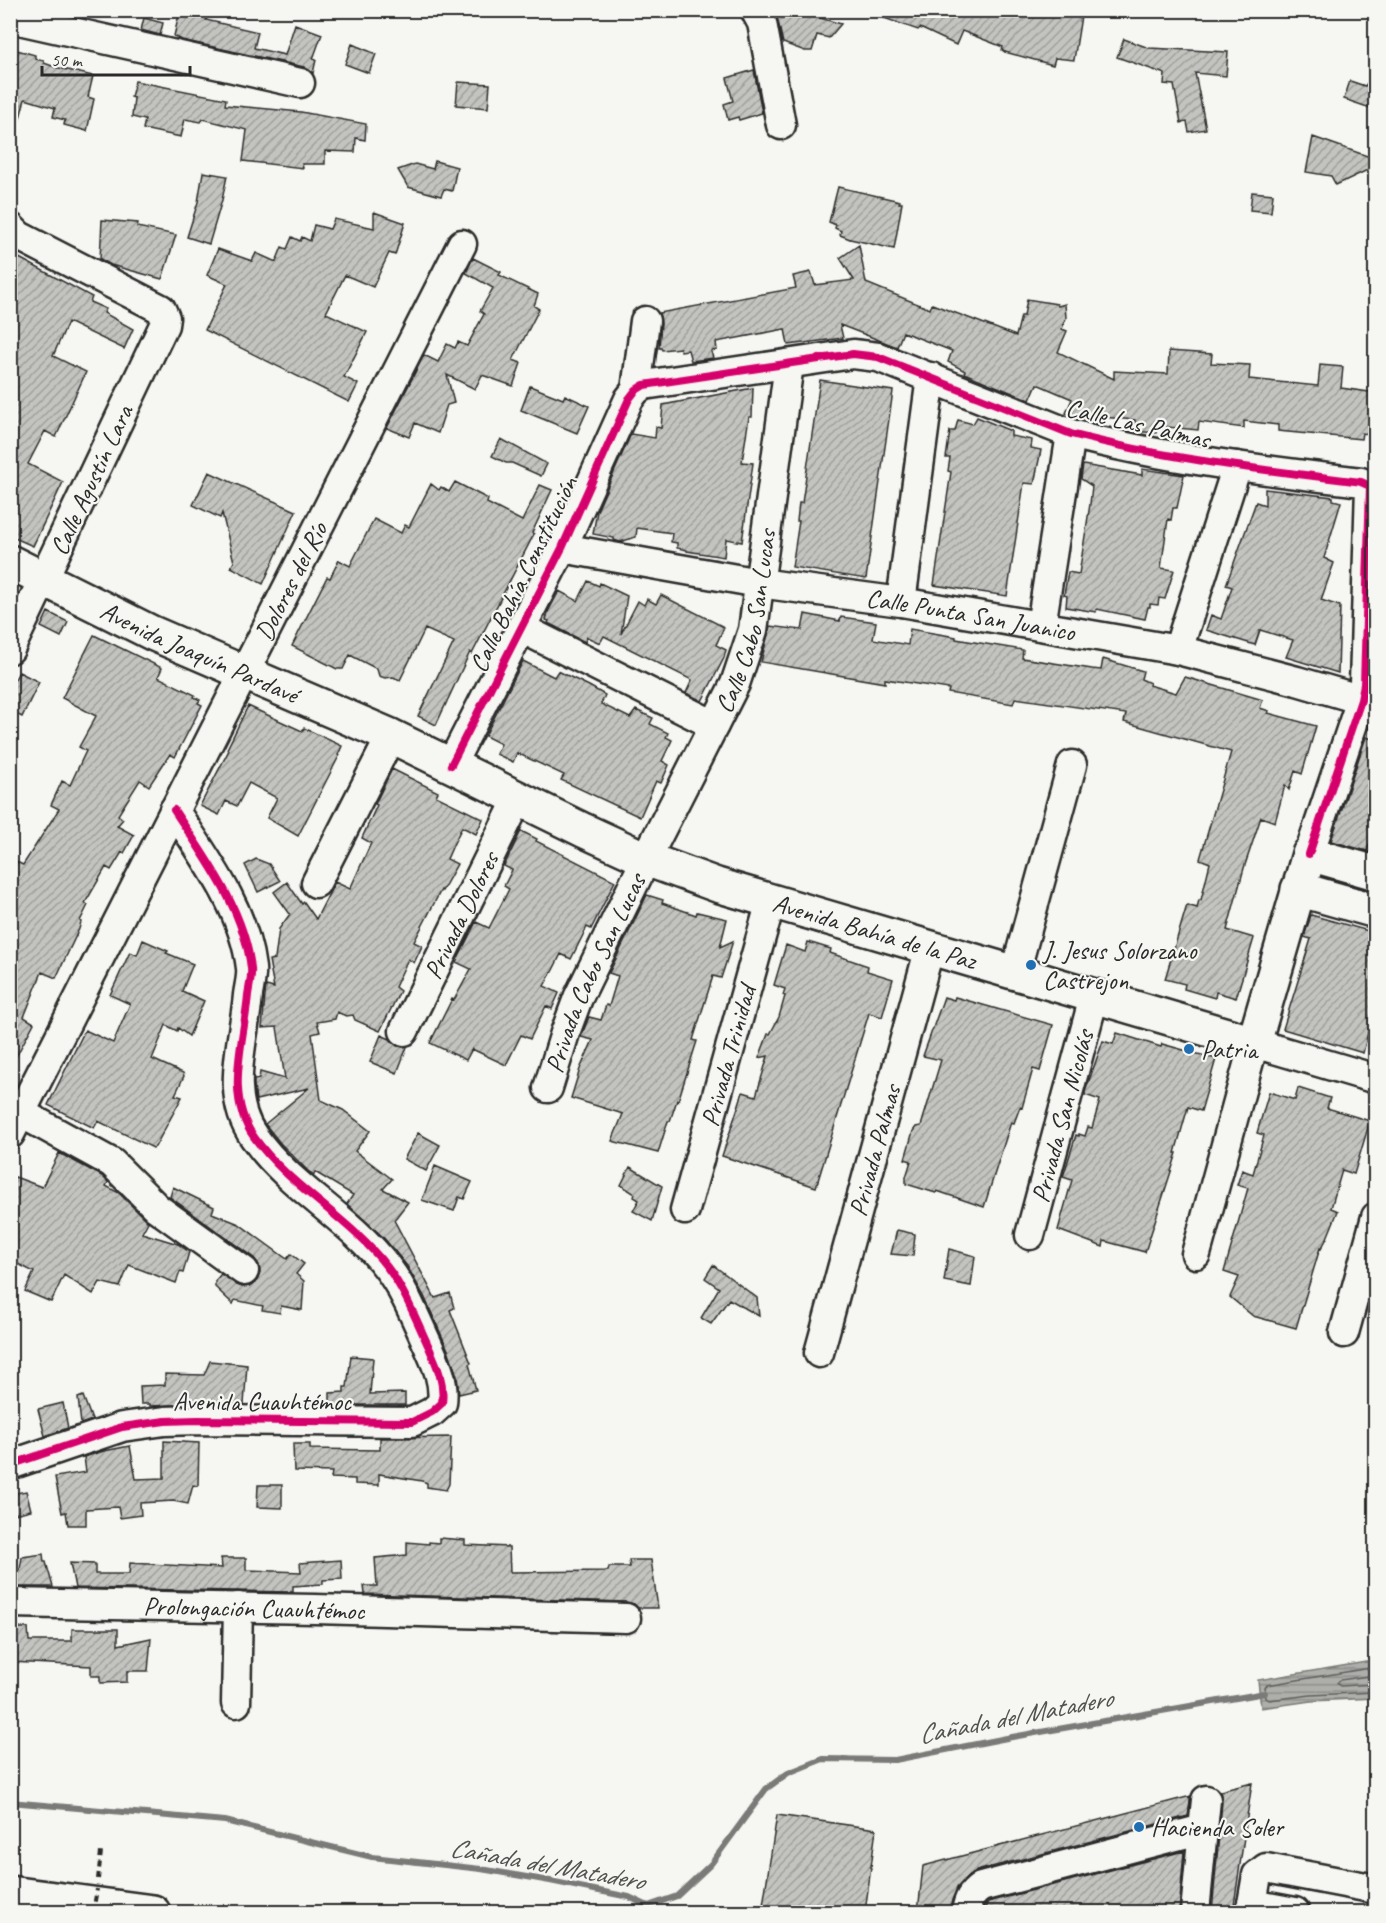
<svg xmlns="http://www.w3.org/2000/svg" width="1386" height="1923" font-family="Caveat,sans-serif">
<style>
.water{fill:url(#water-rules);stroke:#7a7a78;stroke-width:1.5}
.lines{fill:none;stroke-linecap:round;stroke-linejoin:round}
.shore{stroke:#5f5f5e;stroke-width:1.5}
.stream{stroke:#7a7a78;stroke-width:6}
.building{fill:url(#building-hatch);stroke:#2b2b2b;stroke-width:1.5}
.minor-casing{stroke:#2b2b2b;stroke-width:33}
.major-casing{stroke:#2b2b2b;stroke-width:38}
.highway-casing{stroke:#2b2b2b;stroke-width:38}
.path{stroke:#2b2b2b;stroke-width:4;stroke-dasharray:6 4.5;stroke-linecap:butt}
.minor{stroke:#f6f6f2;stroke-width:28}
.major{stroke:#f6f6f2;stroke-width:33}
.highway{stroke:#f6f6f2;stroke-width:33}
.path-bridge{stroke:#2b2b2b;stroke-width:4;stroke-dasharray:6 4.5;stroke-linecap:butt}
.cycleway-casing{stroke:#f6f6f2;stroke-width:11}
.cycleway{stroke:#d6006c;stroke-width:8}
.poi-dot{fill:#1f6fb2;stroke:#f6f6f2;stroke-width:2}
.labels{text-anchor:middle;stroke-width:4.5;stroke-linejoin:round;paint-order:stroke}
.street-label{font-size:26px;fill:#2b2b2b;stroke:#f6f6f2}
.poi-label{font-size:26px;fill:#2b2b2b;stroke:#f6f6f2;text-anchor:start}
.water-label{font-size:27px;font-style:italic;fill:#525251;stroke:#f6f6f2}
</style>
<defs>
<pattern id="water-rules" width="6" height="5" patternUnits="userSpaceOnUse" patternTransform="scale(1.5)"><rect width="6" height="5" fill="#aeaeab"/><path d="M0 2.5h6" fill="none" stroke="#8e8e8b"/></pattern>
<pattern id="building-hatch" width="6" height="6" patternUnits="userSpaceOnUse" patternTransform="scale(1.5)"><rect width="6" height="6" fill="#c3c3c0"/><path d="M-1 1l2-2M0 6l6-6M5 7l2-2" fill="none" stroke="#9f9f9c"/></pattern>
</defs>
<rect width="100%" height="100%" fill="#f6f6f2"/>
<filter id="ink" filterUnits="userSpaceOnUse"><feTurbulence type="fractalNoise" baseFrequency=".0167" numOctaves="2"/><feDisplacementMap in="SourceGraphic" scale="12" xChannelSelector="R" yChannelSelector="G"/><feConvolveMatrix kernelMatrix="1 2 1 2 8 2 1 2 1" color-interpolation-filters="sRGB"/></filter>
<g filter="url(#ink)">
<!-- water -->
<path class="water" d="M1372,1661L1375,1662V1698L1311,1701L1261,1708L1258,1680Z"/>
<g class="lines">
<!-- shore -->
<path class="shore" d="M1376,1667L1267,1685L1265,1688L1266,1698L1269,1700L1311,1695L1376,1692
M1376,1675L1340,1680L1337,1683L1340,1686L1376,1684"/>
<!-- stream -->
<path class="stream" d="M10,1802L225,1821L372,1857L481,1869L550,1881L629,1897L648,1906L677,1896L711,1864L766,1789L788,1773L823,1759L895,1760L1012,1737L1265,1693"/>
</g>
<!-- building -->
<path class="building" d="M180,10H210L206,20L258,32L254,48L285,55L295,24L322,34L313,59L316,60L313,73L304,67L182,40L174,36Z
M780,10H793L841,24L829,38L817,35L812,51H805L783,43L777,17Z
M871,10H1016L1030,15L1031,10H1082L1074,60L1055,58L1053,65L1005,52L1002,50L1003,47L962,31L956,45L920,28L918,30L870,13Z
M144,18L163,23L160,35L141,30Z
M1124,39L1149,48L1228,52L1226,76L1195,73L1206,129L1189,132L1187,122L1181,123L1174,85L1164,84L1165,74L1117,57Z
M352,44L376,54L369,73L345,64Z
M17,50L35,55V59L44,61V63L55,67L93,76L88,97L94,99L87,131L64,125L65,120L53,117L55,108L25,99L16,133L10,132V52L17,53Z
M754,70L762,113L739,120L738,117L728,120L724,104L733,101L727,78Z
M1376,71V110L1344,99L1350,81L1365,86Z
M135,81L226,99L225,105L301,112L366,124L365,140L356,138L355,152L325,151V164H302L303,168L243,161L247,130L203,119L201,122L185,119L181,137L143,129L145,120L132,117L134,98L131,97Z
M458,82L490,84L488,108L456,105Z
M1313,137L1376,159V166L1336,185L1331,176L1306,172Z
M435,161L457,167L452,191L444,189L441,196L408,187L398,170L415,164L433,169Z
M203,172L227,176L222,200L209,244L187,237L198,202Z
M838,187L900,201L899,203H902L894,249L850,239L840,235L841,231L835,228L836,225L829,222Z
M1252,192L1273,194L1271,212L1250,210Z
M374,212L405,223L395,255L389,253L373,287L345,275L326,313L367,332L344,377L358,384L349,402L205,330L227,284L207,275L218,249L252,261L256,253L276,262L282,247L287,249L292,237L300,241L302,237L310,241L314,225L330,229L334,219L374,228Z
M102,220L138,223L137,227L176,235L162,279L111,265L100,259Z
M859,245L866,283L930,309L932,304L1016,336L1021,316H1024L1027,299L1057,304L1058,306L1065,304L1066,318L1062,329L1067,331L1058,352L1114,379V371L1168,374L1169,351L1212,354L1211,363L1250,365L1249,379L1318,386L1320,365L1343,367L1341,388L1376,393V435L1362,433L1361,439L1278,431V425L1244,421V428L1199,422L1198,430L1157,426L1156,433L1134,431L1135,420L1102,417L1099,424L1066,413L1072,399L1037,384L1030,400L964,373L965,371L948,362L952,351L903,332L897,347L840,325L843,338L788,345L785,329L716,342L717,350L711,351L713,358L691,361L688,350L681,351L680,348L662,350L661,348H659L661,323L659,313L796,288L793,276L811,272L815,285L854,280L840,258Z
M10,253L92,297L90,302L106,309L104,313L133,329L124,349L68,322L53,356L86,372L56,437L45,431L28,464L63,482L33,546L10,536Z
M473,258L501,272L499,275L538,294L534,306L539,309L513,360L521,363L513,386L482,375L475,389L447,375L454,403L447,405L438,433L415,423L409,437L387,428L424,355L438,362L447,344L455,348L458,342L467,346L484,314L480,311L493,288L466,273Z
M820,380L893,391L866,579L792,567L799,521H797L799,503H802Z
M530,386L563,399L565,395L589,406L577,433L521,410Z
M753,388L752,417H749L742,462L753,463L742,542L726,539L724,557L687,551V550L677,548V543L671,542L672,533L637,528L636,537L620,542L614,540V538L593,534L597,511L631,434L655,438L656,427L661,428L663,405Z
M977,417L1011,431V436L1032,440L1031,448L1041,450L1034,484L1024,483L1007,596L934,585L951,472L948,471L950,458H946L950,431H955L958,420L973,424Z
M501,439L547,464L541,476L512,463H506L492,456Z
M1083,465L1142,475V469L1184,475L1177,508H1173L1171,520L1168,519L1161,568L1174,570L1165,599L1159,598L1158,605L1150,604V607H1148L1145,619L1097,609L1096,612L1066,607L1067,596L1064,595L1068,572L1079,574L1090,504L1092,486L1081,479Z
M209,472L296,511L263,584L231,567L234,562L222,513L220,518L193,505Z
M455,482L488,499L487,503L522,521L540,485L552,490L532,533L534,534L472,654L470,652L436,725L418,716L454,642L425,629L400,680L393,677L385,678L379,676L377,669L350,655L343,669H337L292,646L327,577L330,578L339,560L350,566L374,519L401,533L405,525L409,527L431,484L439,490L441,487L449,492Z
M1265,489L1333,497V500L1341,502L1324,558L1334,563L1321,600L1340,606L1338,673L1286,657L1293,640L1260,630L1255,645L1206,630L1211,615L1221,619L1232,587L1226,585L1256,502L1265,505Z
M588,581L599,586L600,583L627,596L621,634L638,601L644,605L647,599L656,604L661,595L724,627L716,645L726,650L724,658L702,701L686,693L692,680L604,636L600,643L587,637L585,642L548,623L549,621L546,620L548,612L559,591L578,601Z
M48,612L68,622L61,637L41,627Z
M805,614L840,621L841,617L876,622L873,639L908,645L910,629L956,637V639L1023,650L1022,658L1092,669L1101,670L1103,659L1143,671L1141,679L1150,683L1149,685L1176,693L1185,677L1263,700L1260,708L1269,711L1268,713L1316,726L1302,774L1295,771L1289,790L1285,785L1275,822L1261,817L1244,868L1227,930L1254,938L1236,998L1216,992L1215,998L1184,989L1185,984L1165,979L1187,905L1197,908L1199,900H1201L1210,863L1200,859L1231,752L1124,722L1126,714L1015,698L1013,704L948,693L949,689L885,679V683L761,662L770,626L802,630Z
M94,635L162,668L158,677L195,695L194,697L200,700L198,703L202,705L175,757L170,754L149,786L140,780L118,815L123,819L117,826L134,835L124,853L122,852L111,870L106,867L85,903L88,905L80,921L81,922L79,929L56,978L42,972L24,1017L34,1023L10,1068V960L13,953L10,952V859L23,865L59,809L51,805L62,781L70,785L86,751L79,747L96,716L62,698Z
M523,661L554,677L558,671L589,686L605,695L601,704L630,718L636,710L653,718L650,724L668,733L666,737L672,740L662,761L669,765L661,783L656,781L640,817L561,780L564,775L517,753L513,762L496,754L501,744L485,736Z
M19,672L39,682L22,717L10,711V688Z
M248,706L302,731L304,728L342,746L338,755L339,756L298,836L267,818L277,798L249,783L237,806L226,801L219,815L200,806L229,750L227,749Z
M1366,737L1376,740V778L1372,787L1376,788V845L1370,843L1367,851L1331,841Z
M392,769L438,792L436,796L483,819L476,834L462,827L454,843L447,859L457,864L442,891L441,890L414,942L422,946L414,963L408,959L395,987L400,991L380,1031L355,1020L353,1015L346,1016L337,1012L335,1019L317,1022L320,1032L312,1034L321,1100L343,1110L370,1131L355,1151L392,1179L383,1189L408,1202L394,1220L435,1298L450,1293L454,1308L450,1310L471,1363L469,1364L476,1390L459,1394L457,1376L449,1352L424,1296L407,1266L383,1237L347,1204L353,1195L315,1172L314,1175L309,1172L281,1144L265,1124L309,1088L256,1100L254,1085V1080L259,1079L260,1072L285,1079L277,1027L262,1028L266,986L274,988L269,960L275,959L279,929L290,914L274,892L287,882L302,904L304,902L316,919L335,882L350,889L371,843L362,838L377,805L375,804Z
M521,831L537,839L536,841L615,881L591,929L587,927L571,959L561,954L553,970L544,986L559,993L552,1009L546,1006L530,1039L521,1035L506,1065L472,1049L466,1060L430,1043L452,999L454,1000L471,969L456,962L476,922L489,928L509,889L504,886L512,870L504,866Z
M256,859L269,864L280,881L258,892L245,865Z
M647,895L663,900L662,903L696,915L697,912L727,919L720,947L733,941L721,978L713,976L693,1040L697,1041L678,1101L677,1100L670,1121H668L658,1153L612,1141L623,1114L571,1098L580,1069L593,1040L581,1037L589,1017L601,1020L606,1005L609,1006L618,976L609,973Z
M1311,915L1376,933V1027L1370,1025L1363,1053L1283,1029L1311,939L1304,937Z
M143,940L168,951L166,953L193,964L182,991L204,1001L189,1036L178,1028L177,1031L166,1025L152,1059L183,1073L184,1076L175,1095L182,1097L155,1147L153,1148L98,1121L94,1128L48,1105L85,1030L113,1043L130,1004L110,995L130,952L137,955Z
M808,942L831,949L830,953L868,966L867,971L893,979L882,1017L869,1013L816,1187L722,1156L743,1092L756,1096L768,1056L759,1058L768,1034H770L779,1017L785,996L783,995L785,989L774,985L786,945L805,952Z
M944,997L954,1000L955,997L1053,1025L1040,1071L1033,1069L1022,1108L1020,1107L1014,1123L1011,1122L984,1207L937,1191L936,1193L906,1184V1177L911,1161L905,1159L913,1131L916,1127L921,1126L941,1060L923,1056Z
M1117,1033L1161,1047L1162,1044L1216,1059L1201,1111L1188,1107L1175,1153H1177L1145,1252L1104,1241L1103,1247L1058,1230L1072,1180L1063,1177L1076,1135L1079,1136V1134L1085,1136L1088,1127L1092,1128L1100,1100L1085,1095V1092L1103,1041L1113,1044Z
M381,1035L390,1039L397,1046L407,1047L397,1073L370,1062Z
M1298,1088L1330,1098L1327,1108L1370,1121L1354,1174L1342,1170L1331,1208L1338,1211L1327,1238L1321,1249L1320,1248L1296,1328L1253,1316L1230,1297L1239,1277L1224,1272L1248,1188L1237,1185L1242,1170L1253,1174L1264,1135L1257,1133L1269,1092L1295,1100Z
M418,1133L440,1145L426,1171L404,1159Z
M59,1153L102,1176L108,1182L106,1186L119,1193L148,1222L142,1233L178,1244L189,1252L183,1273L180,1272L176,1283L129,1265L120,1287L100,1282L93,1294L64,1275L51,1302L25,1291L34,1272L10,1260V1186L15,1177L42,1187Z
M435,1166L472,1182L464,1199L459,1197L454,1211L422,1200Z
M630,1167L662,1186L652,1221L633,1211L639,1200L634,1197L635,1194L621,1185Z
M173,1187L214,1207L212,1213L239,1224L287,1259L291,1254L304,1264L296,1274L304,1281L302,1310L281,1306L280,1313L262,1310L263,1306L235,1300L233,1304L215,1287V1281L221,1274L242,1287L251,1286L257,1281L260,1273L259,1265L254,1258L170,1197Z
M897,1230L915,1234L913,1256L891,1254Z
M949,1249L975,1256L971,1286L944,1281Z
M713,1265L757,1298L759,1316L729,1299L711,1324L701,1318L719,1288L705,1278Z
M351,1356L373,1358L370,1394L405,1393V1405H330V1393L344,1392V1387H347Z
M210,1361L247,1365L244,1404H196L150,1406V1404H141L140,1386L165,1385V1374L204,1375Z
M83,1396L92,1420L81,1424L78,1398Z
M63,1403L68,1428L45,1436L38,1409Z
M451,1437L449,1484L446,1490L427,1487V1483L422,1481L379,1474V1485L355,1484V1479L331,1478L332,1472L294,1471L293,1444H310V1449L380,1450V1438Z
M164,1441L199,1443L198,1486L193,1485L188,1504L173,1501L140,1503L141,1515L120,1518L118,1507L86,1509V1525H68L66,1512L62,1513L55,1477L86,1472L84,1457L104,1451L130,1446L136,1479L164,1478Z
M258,1485H282V1508L257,1507Z
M26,1491L31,1510L10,1515V1494Z
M439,1538L465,1540V1545L509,1547L510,1572L608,1571L609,1567H630L629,1560H651L658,1608H638L634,1604L626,1602L365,1594L364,1586H377L375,1558L407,1555V1542L429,1544V1542L439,1543Z
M43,1554L44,1562H46L53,1587H10V1570L20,1569L22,1557Z
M221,1558H246V1570L301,1572L300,1563L341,1560L342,1579L323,1580V1584L293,1586V1592L75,1588L70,1563L95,1564V1574H129L130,1563L222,1568Z
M10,1628H28L29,1641H72V1629H118V1645L151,1638L148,1671H127V1682L100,1683V1676H91V1666L10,1662Z
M1252,1783L1233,1912H1212L1222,1802L1220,1791Z
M1191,1796L1188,1816L976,1871L967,1877L957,1888L952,1900L950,1912H918L923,1866Z
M777,1815L876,1829L865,1912H762Z
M1184,1851L1179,1912H983L988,1902Z"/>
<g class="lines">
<defs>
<g id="minor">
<path d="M755,10L762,23L781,125"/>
<path d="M10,18L300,83"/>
<path d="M10,227L19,236L161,309L165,318L164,325L10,649"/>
<path d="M636,390L645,321"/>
<path id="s1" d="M562,548L759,583L901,602L1178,650L1297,681L1376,704"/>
<path d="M901,602L931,377"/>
<path d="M1041,626L1071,434"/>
<path d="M521,628L714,725"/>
<path d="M1178,650L1237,466"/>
<path d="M451,765L562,548L629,399L636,390L644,385L853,354L878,357L1071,434C1166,459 1264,470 1361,482L1370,486L1364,684L1361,700L1309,854"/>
<path d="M316,883L391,736"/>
<path d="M1015,973L1072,765"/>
<path id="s2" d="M404,1031L518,799"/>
<path id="s3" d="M548,1088L565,1033L578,998L646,859L735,684L753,630L789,364"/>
<path d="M10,1107L112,1163L157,1208L244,1271"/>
<path id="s4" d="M10,1134L462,244"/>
<path id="s5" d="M685,1210L771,901"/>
<path id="s6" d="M1030,1235L1094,997"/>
<path d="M1196,1254L1254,1043L1376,1079"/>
<path d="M1344,1333L1376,1217"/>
<path id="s7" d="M819,1353L930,947"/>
<path d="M10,1465L122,1427L165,1421L197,1420L412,1422L432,1412L442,1403C445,1381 436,1363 427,1343C415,1317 404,1289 387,1267C349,1217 290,1188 254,1137C224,1095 244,1042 248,995C249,987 252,977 251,968C244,909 206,859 174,810"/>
<path id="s8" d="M10,1603L315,1609L626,1618"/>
<path d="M236,1703L238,1607"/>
<path d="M1203,1829L1206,1800"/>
<path d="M1252,1904L1257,1875L1266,1868L1376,1889"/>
<path d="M966,1912C968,1900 971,1894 981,1887L1203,1829L1195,1912"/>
<path d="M1251,1912L1252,1904L1295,1912"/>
</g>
<g id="major">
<path id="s9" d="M10,562L152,633L391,736L583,830L646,859L717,885L1254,1043L1309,854L1376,873"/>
<path d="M1298,889L1376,911"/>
</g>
<path id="highway" d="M10,1893L153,1912"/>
</defs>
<!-- minor casing -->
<use href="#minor" class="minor-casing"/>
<!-- major casing -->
<use href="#major" class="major-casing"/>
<!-- highway casing -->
<use href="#highway" class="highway-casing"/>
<!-- path -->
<path class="path" d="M98,1879L101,1852"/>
<!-- minor -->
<use href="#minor" class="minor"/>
<!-- major -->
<use href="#major" class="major"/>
<!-- highway -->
<use href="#highway" class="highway"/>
<!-- path-bridge -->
<path class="path-bridge" d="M93,1912L97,1889"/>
<defs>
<path id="cycleway" d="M451,765L562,548L629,399L636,390L644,385L853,354L878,357L1071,434C1166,459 1264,470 1361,482L1370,486L1364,684L1361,700L1309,854
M10,1465L122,1427L165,1421L197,1420L412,1422L432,1412L442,1403C445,1381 436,1363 427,1343C415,1317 404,1289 387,1267C349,1217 290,1188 254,1137C224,1095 244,1042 248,995C249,987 252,977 251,968C244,909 206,859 174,810"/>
</defs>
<!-- cycleway casing -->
<use href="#cycleway" class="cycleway-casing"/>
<!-- cycleway -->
<use href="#cycleway" class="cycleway"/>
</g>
</g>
<!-- markers -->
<g class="poi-dot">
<circle cx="1031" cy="965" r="6"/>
<circle cx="1189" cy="1049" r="6"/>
<circle cx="1139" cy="1827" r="6"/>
</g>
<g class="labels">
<!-- street labels -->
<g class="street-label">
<text transform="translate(1138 423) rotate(13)" y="9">Calle Las Palmas</text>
<text transform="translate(91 480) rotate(-65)" y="9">Calle Agustín Lara</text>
<text transform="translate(523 574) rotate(-64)" y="9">Calle Bahía Constitución</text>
<text dy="9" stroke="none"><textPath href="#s4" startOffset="620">Dolores del Río</textPath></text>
<text dy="9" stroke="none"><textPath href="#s1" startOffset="414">Calle Punta San Juanico</textPath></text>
<text dy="9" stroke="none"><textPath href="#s3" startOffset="510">Calle Cabo San Lucas</textPath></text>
<text dy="9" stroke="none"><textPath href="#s9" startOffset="210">Avenida Joaquín Pardavé</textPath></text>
<text dy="9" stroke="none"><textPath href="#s2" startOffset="129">Privada Dolores</textPath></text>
<text dy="9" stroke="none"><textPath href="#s9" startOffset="942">Avenida Bahía de la Paz</textPath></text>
<text dy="9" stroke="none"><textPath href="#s3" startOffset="124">Privada Cabo San Lucas</textPath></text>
<text dy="9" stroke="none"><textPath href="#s5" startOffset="160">Privada Trinidad</textPath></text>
<text dy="9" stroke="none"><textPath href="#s6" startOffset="123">Privada San Nicolás</textPath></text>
<text dy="9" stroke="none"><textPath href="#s7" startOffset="210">Privada Palmas</textPath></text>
<text x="262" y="1410">Avenida Cuauhtémoc</text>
<text dy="9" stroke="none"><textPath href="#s8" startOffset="244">Prolongación Cuauhtémoc</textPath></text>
</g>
<!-- poi labels -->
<g class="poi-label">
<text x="1043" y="959">J. Jesus Solorzano<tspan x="1043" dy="30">Castrejon</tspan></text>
<text x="1201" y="1058">Patria</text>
<text x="1151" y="1836">Hacienda Soler</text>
</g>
<!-- water labels -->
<g class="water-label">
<text transform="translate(1015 1716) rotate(-11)" y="9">Cañada del Matadero</text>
<text transform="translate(547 1864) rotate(10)" y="9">Cañada del Matadero</text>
</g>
</g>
<!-- margin -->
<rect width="1386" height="1923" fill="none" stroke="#f6f6f2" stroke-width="36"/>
<rect x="18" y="18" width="1350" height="1887" fill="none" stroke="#2b2b2b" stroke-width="2" filter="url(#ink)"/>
<!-- scale -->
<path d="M42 66v9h148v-9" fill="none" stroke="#2b2b2b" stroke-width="3"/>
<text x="51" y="66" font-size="18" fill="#2b2b2b" stroke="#f6f6f2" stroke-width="4.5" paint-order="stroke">50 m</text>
</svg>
